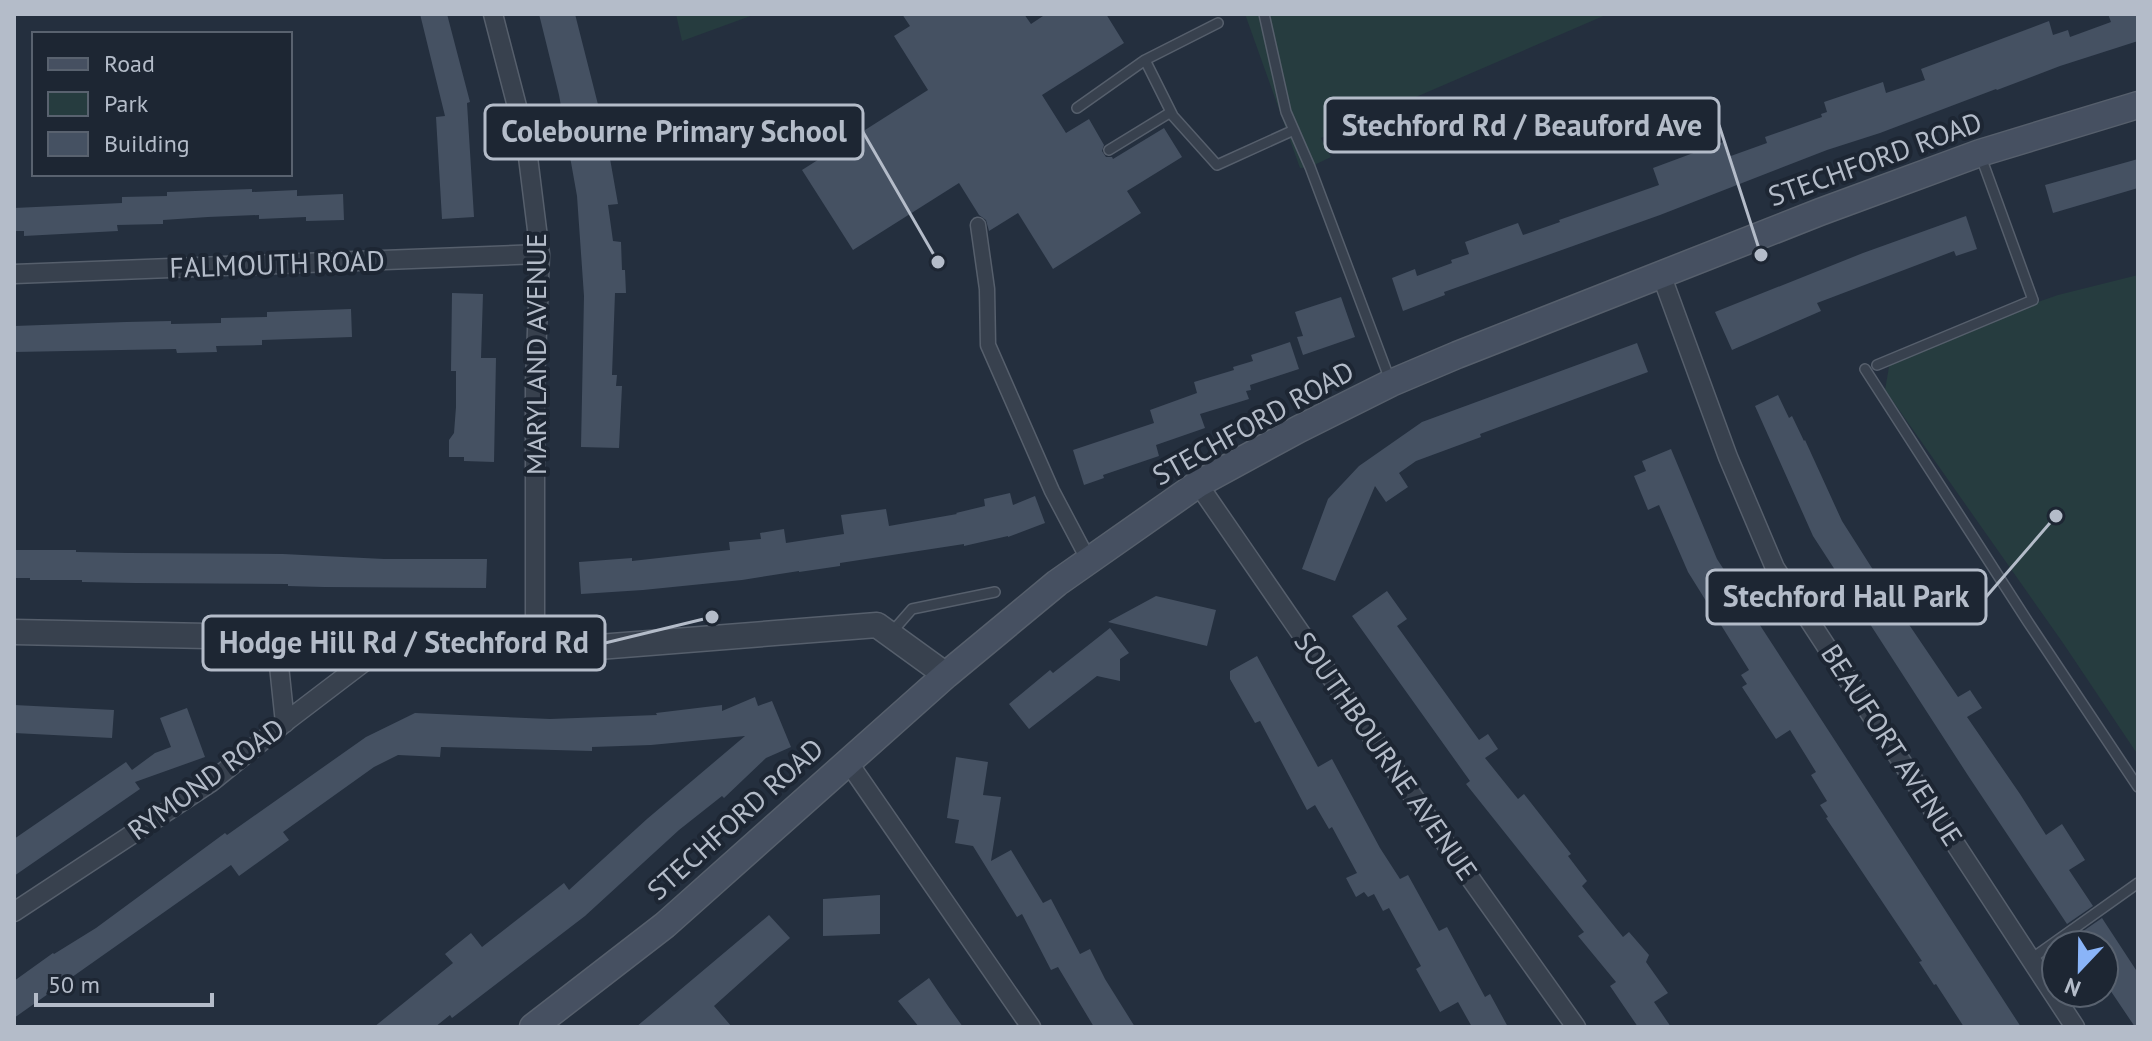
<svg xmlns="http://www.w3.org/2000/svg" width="2152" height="1041" font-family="'PT Sans',sans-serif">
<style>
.green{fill:#263c3f}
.building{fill:#455162}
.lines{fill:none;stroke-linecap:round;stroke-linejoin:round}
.service-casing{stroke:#565f6c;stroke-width:12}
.pedestrian-casing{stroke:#565f6c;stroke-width:17}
.minor-casing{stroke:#565f6c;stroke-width:21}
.tertiary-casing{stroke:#565f6c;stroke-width:27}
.secondary-casing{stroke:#565f6c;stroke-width:29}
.service{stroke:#38414e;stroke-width:9}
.pedestrian{stroke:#38414e;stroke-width:14}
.minor{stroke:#38414e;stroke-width:18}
.tertiary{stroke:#38414e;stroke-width:24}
.secondary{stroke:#465061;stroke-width:26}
.labels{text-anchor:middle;stroke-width:8;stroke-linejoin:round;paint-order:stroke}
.street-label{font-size:28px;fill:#b4bcc9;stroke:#1d2633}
.leader{fill:none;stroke:#b4bcc9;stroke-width:3}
.callout-dot{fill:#b4bcc9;stroke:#1d2633;stroke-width:3}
.callout{fill:#1d2633;stroke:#b4bcc9;stroke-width:3}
.callout-label{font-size:30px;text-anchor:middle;font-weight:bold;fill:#b4bcc9}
</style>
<rect width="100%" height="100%" fill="#242f3e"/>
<!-- green -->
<path class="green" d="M676,14H756L682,41Z
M1245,14H1608L1321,138L1331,157L1310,167L1300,168Z
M2138,275V755L2063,643L1885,390L1890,361L2020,308L2058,295Z"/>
<!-- building -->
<path class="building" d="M420,14H447L470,102L467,103L474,217L442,219L436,117L445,116Z
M539,14H575L606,136L618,204L608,205L613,241L621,242L622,270H625L626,293H615L612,375H617L616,386H622L619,448L581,447L584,296L577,196L559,95Z
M902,14H1024L1031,24L1046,14H1106L1124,43L1042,95L1066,133L1089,119L1104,145L1102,151L1106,157H1112L1113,159L1164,128L1182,157L1127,191L1141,213L1053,269L1018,213L989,231L986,220L979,215L959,183L853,250L802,170L928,90L894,36L910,26Z
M2108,14H2138V41L2060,66L1997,90L1996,89L1880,133L1827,150L1660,215L1444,292L1445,295L1403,311L1392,278L1415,269L1417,276L1452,263L1451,260L1469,254L1465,242L1518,223L1523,235L1560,222L1559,220L1659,185L1653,168L1723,142L1728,157L1767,143L1765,137L1822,117L1821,114L1827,112L1824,102L1883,82L1886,93L1925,80L1921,69L2049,21L2053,35L2068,30L2070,37L2111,22Z
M2138,159V188L2053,213L2045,185Z
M252,189V192L297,190V196L343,194L344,220L306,221V217L259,219V215L208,217L163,220V224L117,225L118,231L24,236V231H14V208L122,203V197L167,196V192Z
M1966,216L1977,249L1956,256L1954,251L1817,303L1821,311L1732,350L1715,312L1863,253Z
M452,293L483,294L481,358H496L494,462L464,461V457H449V440L454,433L456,407V371H451Z
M1341,297L1355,337L1303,355L1297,337L1303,336L1295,312Z
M351,309L352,337L262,340V345L216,346L217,352L177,353L176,349L14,352V326L126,322L171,321V324L221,323V318L267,317V312Z
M1290,342L1299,369L1250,385L1251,390L1246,391L1249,399L1200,414L1205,428L1156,445L1159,456L1103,475L1104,478L1084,485L1073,450L1154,423L1150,410L1197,393L1194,382L1234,370L1233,367L1253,361L1251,355Z
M1637,343L1648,372L1480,434L1481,437L1416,461L1399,473L1408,487L1386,502L1375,486L1335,581L1302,569L1328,499L1359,466L1422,422Z
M1778,395L1789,418L1792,416L1804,441L1805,440L1842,521L1891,598L1958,697L1970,690L1982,708L1967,717L2020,794L2046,835L2062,824L2085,860L2069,870L2093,906L2067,924L1969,777L1813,536L1755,406Z
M1671,449L1717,559L2021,1027H1964L1936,984L1934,985L1919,962L1922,961L1826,818L1828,817L1820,805L1827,801L1811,775L1816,772L1790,730L1776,739L1742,687L1747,684L1741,675L1749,670L1688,572L1659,505L1648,510L1634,476L1646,471L1642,461Z
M1010,493L1013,505L1035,496L1045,523L1008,537V536L964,546V544L840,563V566L799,572V571L742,580L643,590L581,594L579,562L632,558V561L730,550L729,542L761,539L760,533L784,529L786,543L844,534L841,515L886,509L889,526L957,514L956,513L985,506L984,499Z
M14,550H76V552L128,553L283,554L384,559H487L486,588L324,587L288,586V584L135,583L82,582V580H30V578H14Z
M1387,591L1407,619L1397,626L1479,740L1488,734L1498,749L1485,758L1518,799L1524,794L1571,854L1568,856L1587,881L1582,886L1623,937L1629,932L1649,955L1646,962L1668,993L1654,1002L1671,1027H1638L1610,986L1616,982L1578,936L1584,932L1466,784L1470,781L1352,616Z
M1156,596L1216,610L1207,646L1108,622Z
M1110,628L1129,653L1120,659V681L1097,676L1029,729L1009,704L1050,670L1053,673Z
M1257,656L1318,767L1332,759L1380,848L1400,879L1408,875L1439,931L1447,927L1485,997L1490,994L1508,1027H1472L1458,1002L1440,1012L1416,969L1421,966L1389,908L1383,911L1374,894L1368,897L1364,892L1356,897L1346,878L1357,873L1332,827L1329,829L1315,805L1307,810L1260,721L1255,723L1230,679V671Z
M755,697L758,706L772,701L791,747L766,758L724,798L722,796L679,830L585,916L452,1018L450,1015L435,1027H374L453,963L445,954L471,933L482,947L564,883L569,890L647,819L745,736L651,745L592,747V751L441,747L440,757L398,755L374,767L283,832L289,840L239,876L231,865L14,1018V981L53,953L54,954L96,928L225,833L227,835L366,737L415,713L550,719L657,715L656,713L722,705V711Z
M14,705L114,710L112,738L14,733Z
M187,708L205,757L135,782L140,789L14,876V839L126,762L132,770L155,753L171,747L160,718Z
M956,757L988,762L983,795L1001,797L991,861L1011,850L1043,903L1051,899L1080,954L1090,949L1105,979L1135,1027H1094L1058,967L1051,970L1022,914L1017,917L973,846L955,843L959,820L947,818Z
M880,895V934L823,936V899Z
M769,915L790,938L714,1006L732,1027H636Z
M2102,918L2138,973V1027H2135L2104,981V945H2081L2076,936Z
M929,978L948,1006L963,1027H919L898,1001Z"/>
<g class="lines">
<defs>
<path id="service" d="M1264,14L1286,112L1310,167L1390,380
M1218,23L1145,60L1173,116L1217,165L1294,130
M1077,108L1145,60
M1109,150L1171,112
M1877,365L2033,300L1981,157
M1865,369L2028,622L2138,787
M891,633L912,609L995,592
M2031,959L2138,883"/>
<path id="pedestrian" d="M978,225L987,289L988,345L1052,491L1089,561"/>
<path id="minor" d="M493,14L526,141L540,254L535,383V652
M14,274L540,254
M1661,274L1728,457L1775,568L2075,1027
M1198,484L1446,844L1576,1027
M276,637L285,723
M848,762L1031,1027
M14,912L210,783L288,720L393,640"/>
<path id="tertiary" d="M14,632L393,640L535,652L877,625L946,675"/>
<path id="secondary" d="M533,1027L665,925L946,675L1057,583L1198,484L1299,429L1391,383L1457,355L1820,212L1980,153L2138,105"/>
</defs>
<!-- service casing -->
<use href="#service" class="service-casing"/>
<!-- pedestrian casing -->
<use href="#pedestrian" class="pedestrian-casing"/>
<!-- minor casing -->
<use href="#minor" class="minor-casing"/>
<!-- tertiary casing -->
<use href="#tertiary" class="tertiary-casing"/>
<!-- secondary casing -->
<use href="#secondary" class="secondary-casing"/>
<!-- service -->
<use href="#service" class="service"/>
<!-- pedestrian -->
<use href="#pedestrian" class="pedestrian"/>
<!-- minor -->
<use href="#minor" class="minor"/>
<!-- tertiary -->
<use href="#tertiary" class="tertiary"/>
<!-- secondary -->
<use href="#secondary" class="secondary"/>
</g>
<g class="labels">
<!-- street labels -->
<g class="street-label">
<text transform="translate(1875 159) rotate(-20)" y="10">STECHFORD ROAD</text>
<text transform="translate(277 264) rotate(-2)" y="10">FALMOUTH ROAD</text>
<text transform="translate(536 354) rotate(-90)" y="10">MARYLAND AVENUE</text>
<text transform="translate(1253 423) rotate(-29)" y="10">STECHFORD ROAD</text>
<text transform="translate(1892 745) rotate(57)" y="10">BEAUFORT AVENUE</text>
<text transform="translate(1386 756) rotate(55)" y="10">SOUTHBOURNE AVENUE</text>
<text transform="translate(206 779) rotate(-36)" y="10">RYMOND ROAD</text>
<text transform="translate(735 819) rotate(-42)" y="10">STECHFORD ROAD</text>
</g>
</g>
<!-- callouts -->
<path class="leader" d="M1761 255L1719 125M938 262L863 132M2056 516L1986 597M712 617L605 643"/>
<g class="callout-dot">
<circle cx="1761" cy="255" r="8"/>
<circle cx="938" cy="262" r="8"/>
<circle cx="2056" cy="516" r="8"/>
<circle cx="712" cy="617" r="8"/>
</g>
<g class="callout">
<rect x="1325" y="98" width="394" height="54" rx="8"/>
<rect x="485" y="105" width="378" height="54" rx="8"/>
<rect x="1707" y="570" width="279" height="54" rx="8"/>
<rect x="203" y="616" width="402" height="54" rx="8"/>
</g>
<g class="callout-label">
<text x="1522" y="136">Stechford Rd / Beauford Ave</text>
<text x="674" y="142">Colebourne Primary School</text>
<text x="1846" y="607">Stechford Hall Park</text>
<text x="404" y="653">Hodge Hill Rd / Stechford Rd</text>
</g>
<!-- border -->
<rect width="2152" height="1041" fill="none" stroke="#b4bcc9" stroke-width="32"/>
<!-- legend -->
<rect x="32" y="32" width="260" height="144" fill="#1d2633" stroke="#59626f" stroke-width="2"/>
<rect x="48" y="58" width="40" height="12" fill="#465061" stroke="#59626f" stroke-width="2"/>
<text x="104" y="72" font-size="24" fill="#b4bcc9">Road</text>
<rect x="48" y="92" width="40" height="24" fill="#263c3f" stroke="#59626f" stroke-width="2"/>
<text x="104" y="112" font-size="24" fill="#b4bcc9">Park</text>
<rect x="48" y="132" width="40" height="24" fill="#455162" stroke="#59626f" stroke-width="2"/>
<text x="104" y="152" font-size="24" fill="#b4bcc9">Building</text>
<!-- north arrow -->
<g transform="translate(2080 969) rotate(202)"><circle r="38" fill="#1d2633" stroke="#59626f" stroke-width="2"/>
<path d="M0-6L14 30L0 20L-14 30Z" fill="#8ab4f8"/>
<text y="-12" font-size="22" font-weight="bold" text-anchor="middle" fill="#b4bcc9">N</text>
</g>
<!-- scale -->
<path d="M36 993v12h176v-12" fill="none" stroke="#b4bcc9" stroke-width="4"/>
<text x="48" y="993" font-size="24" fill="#b4bcc9" stroke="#1d2633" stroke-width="6" paint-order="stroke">50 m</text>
</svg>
